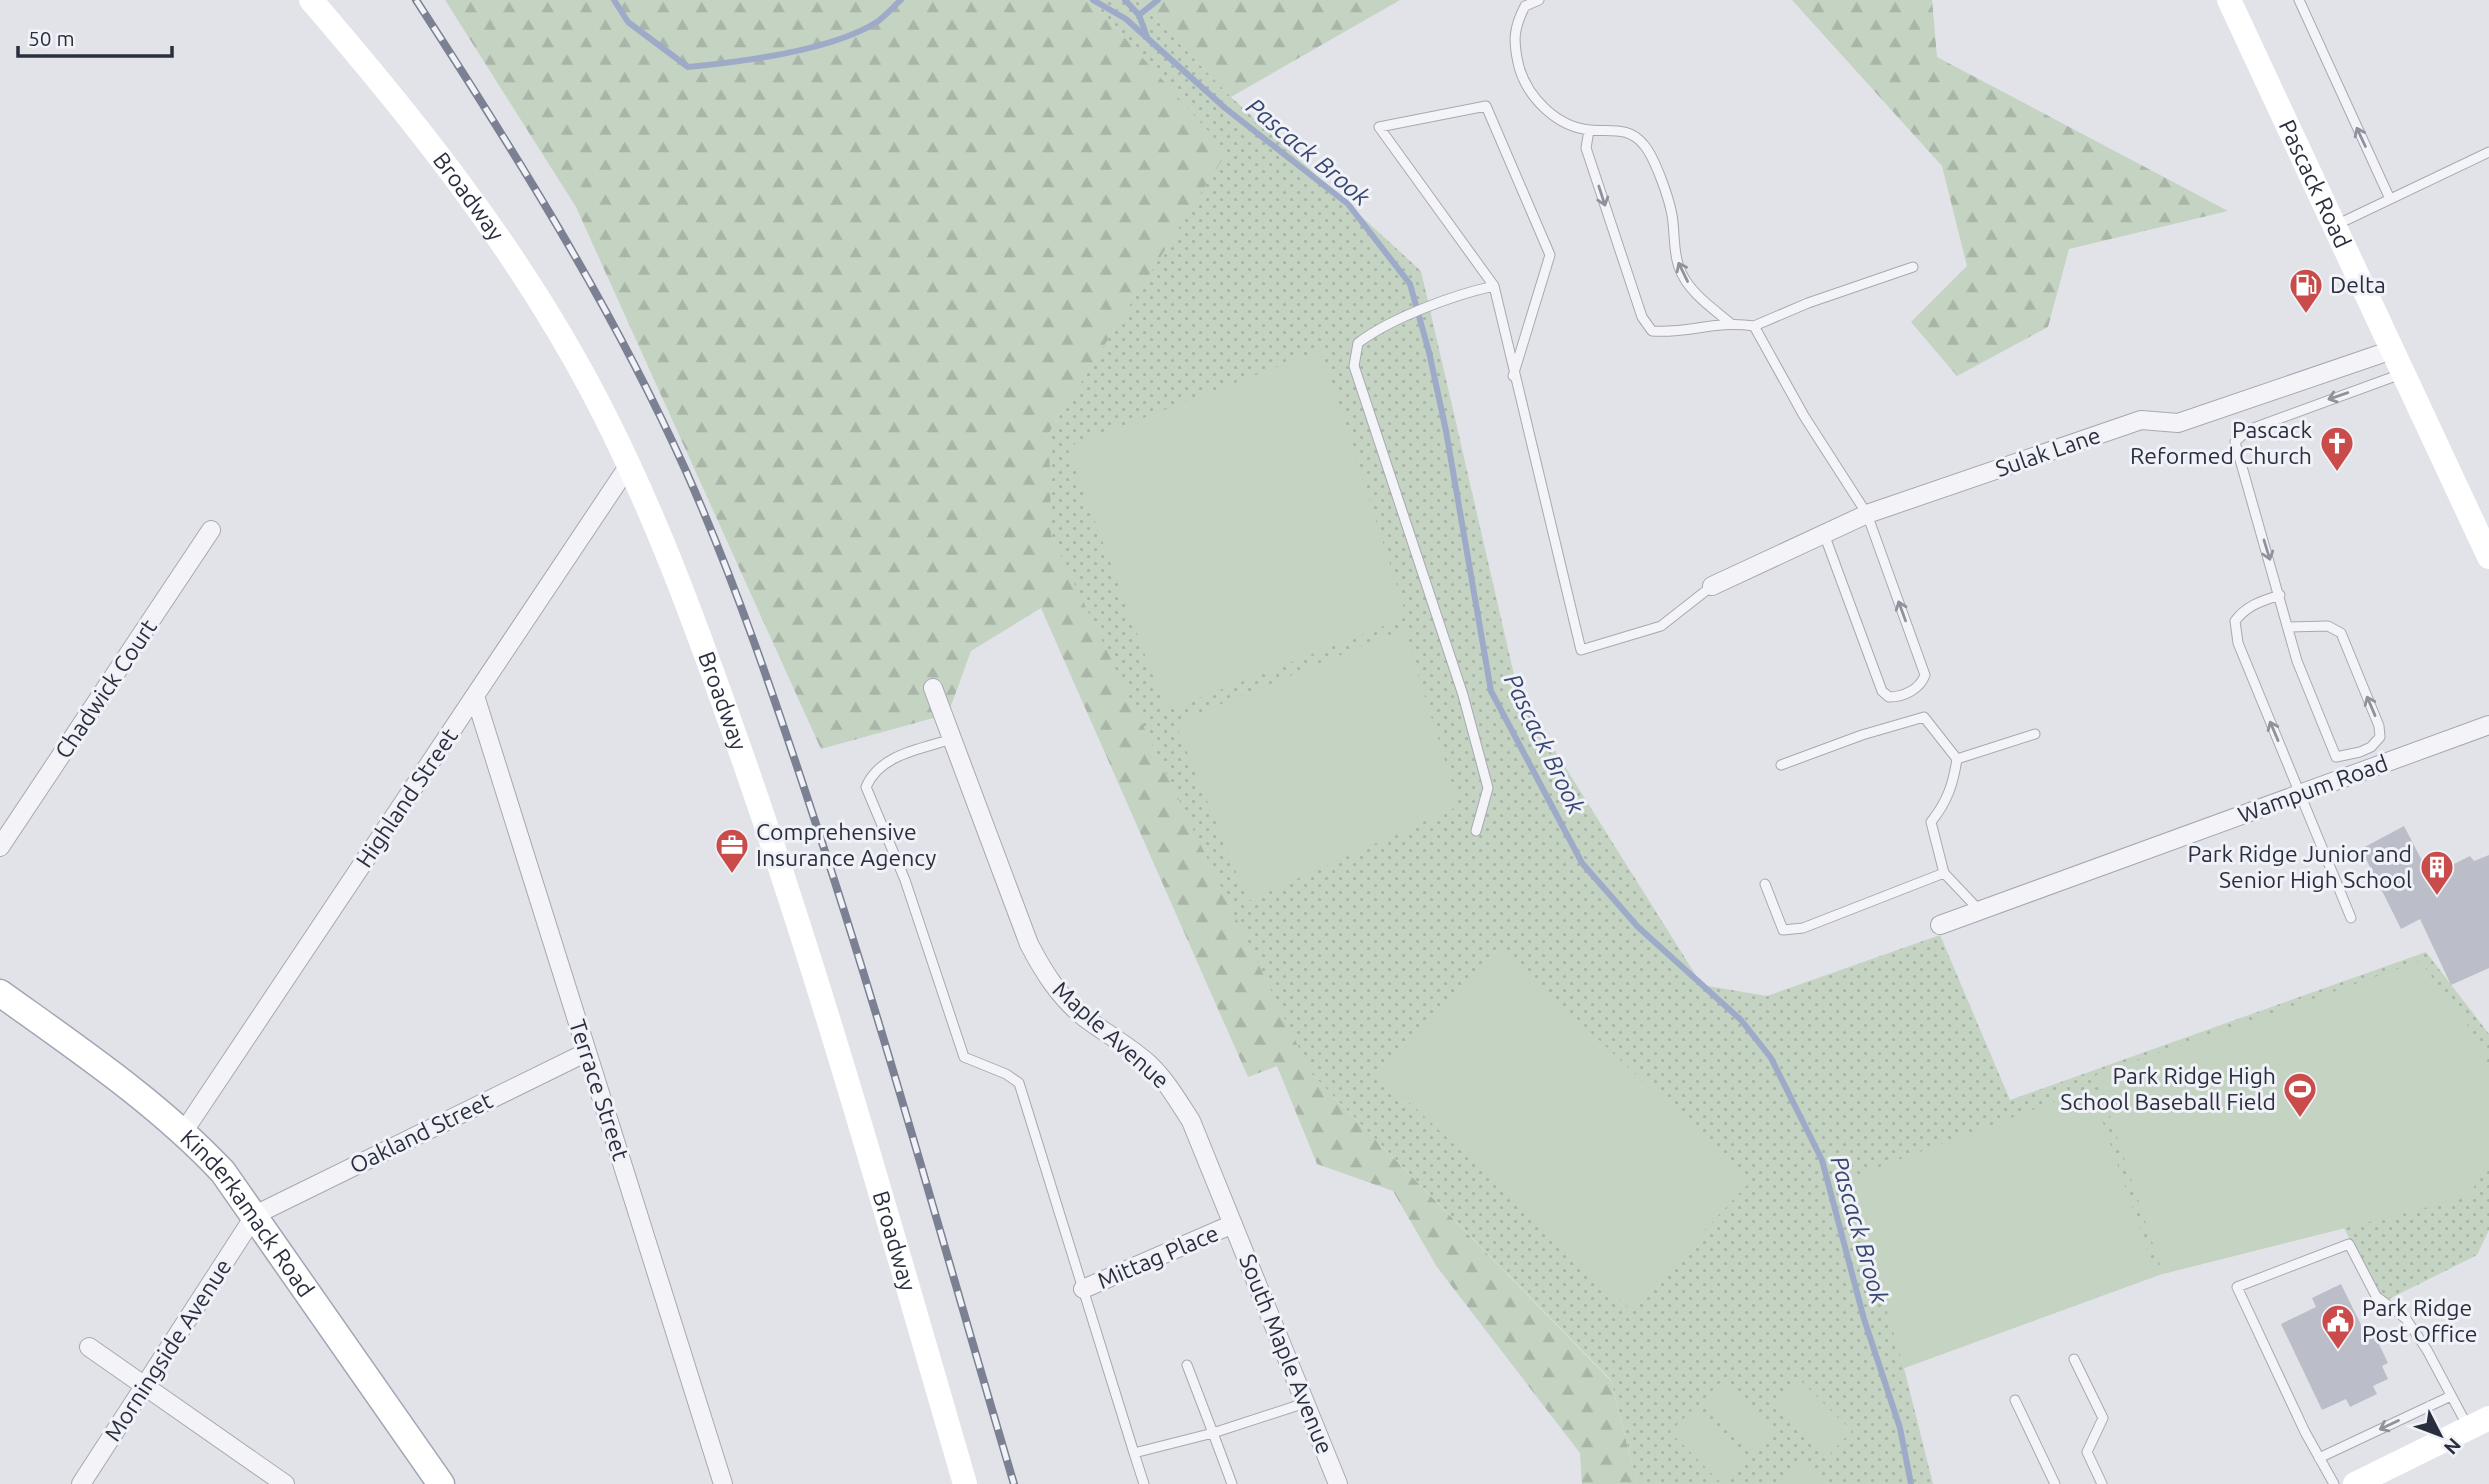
<svg xmlns="http://www.w3.org/2000/svg" width="2489" height="1484" font-family="Ubuntu,sans-serif">
<style>
.forest{fill:url(#forest-firs)}
.park{fill:url(#park-dots)}
.pitch{fill:#c4d3c2}
.lines{fill:none;stroke-linecap:round;stroke-linejoin:round}
.stream{stroke:#9eabc8;stroke-width:6}
.building{fill:#bbbec9}
.lane-casing{stroke:#a6a9b3;stroke-width:11}
.street-casing{stroke:#a6a9b3;stroke-width:20}
.primary-casing{stroke:#a1a6b4;stroke-width:29}
.lane{stroke:#f4f4f8;stroke-width:9}
.street{stroke:#f4f4f8;stroke-width:18}
.secondary{stroke:#fff;stroke-width:24}
.primary{stroke:#fff;stroke-width:26}
.rail-casing{stroke:#7b8092;stroke-width:8}
.rail{stroke:#f1f2f7;stroke-width:5;stroke-dasharray:16;stroke-linecap:butt}
.oneway{stroke:#8f929c}
.labels{text-anchor:middle;stroke-width:6;stroke-linejoin:round;paint-order:stroke}
.street-label{font-size:23px;fill:#2a2f40;stroke:#f1f2f7}
.poi-label{font-size:23px;fill:#2a2f40;stroke:#f1f2f7;text-anchor:start}
.water-label{font-size:24px;font-style:italic;fill:#364772;stroke:#f1f2f7}
</style>
<defs>
<pattern id="forest-firs" width="22" height="20" patternUnits="userSpaceOnUse" patternTransform="scale(1.75)"><rect width="22" height="20" fill="#c4d3c2"/><path d="M5 1l3.5 6h-7zM16 11l3.5 6h-7z" fill="#a9b5a8"/></pattern>
<pattern id="park-dots" width="8" height="8" patternUnits="userSpaceOnUse" patternTransform="scale(1.75)"><rect width="8" height="8" fill="#c4d3c2"/><path d="M2 2h.1M6 6h.1" fill="none" stroke="#a9b5a8" stroke-width="1.8" stroke-linecap="round"/></pattern>
</defs>
<rect width="100%" height="100%" fill="#e1e3e9"/>
<!-- forest -->
<path class="forest" d="M445,0H1091L1228,152L1049,433L1311,1073L1611,1381L1637,1484H1582L1580,1453L1437,1267L1393,1191L1317,1164L1277,1066L1248,1077L1041,608L971,651L948,714L821,749L576,207Z
M1137,0H1400L1231,97Z
M1792,0H1932L1937,57L2228,211L2069,249L2048,327L1957,376L1911,322L1967,266L1942,166Z"/>
<!-- park -->
<path class="park" d="M1091,0H1137L1231,97L1421,271L1518,692L1702,985L1767,996L1940,935L2010,1100L2426,952L2489,1034V1230L2477,1255L2383,1302L2335,1211L1904,1368L1933,1484H1637L1611,1380L1311,1073L1051,535L1049,433L1227,152Z"/>
<!-- pitch -->
<path class="pitch" d="M1321,350L1407,617L1166,711L1067,447Z
M1404,629L1459,806L1248,901L1175,723Z
M1499,946L1750,1182L1630,1309L1379,1074Z
M2420,961L2475,1035L2489,1067V1162L2468,1197L2163,1274L2096,1075Z
M2091,1088L2156,1276L1904,1368L1847,1179Z
M1725,1378L1776,1428L1753,1452L1702,1401Z
M1801,1381L1852,1431L1829,1455L1778,1404Z
M1693,1409L1744,1459L1721,1483L1670,1432Z
M1804,1457L1832,1484H1785L1781,1480Z"/>
<g class="lines">
<!-- stream -->
<path class="stream" d="M614,0L628,22L688,67C741,62 831,51 877,22C885,16 893,7 901,0
M1093,0L1126,19L1225,108L1348,204L1410,284L1429,352L1446,431L1491,691L1582,863L1638,927L1741,1020L1771,1058L1822,1160L1864,1319L1900,1428L1911,1484
M1125,0L1139,15
M1147,37L1139,15L1158,0"/>
</g>
<!-- building -->
<path class="building" d="M2404,826L2430,876L2470,856L2474,861L2489,855V968L2451,985L2420,919L2401,929L2361,849Z
M2341,1284L2368,1339L2375,1336L2388,1363L2382,1366L2388,1379L2373,1386L2377,1394L2350,1407L2346,1399L2322,1410L2281,1324L2316,1307L2312,1298Z"/>
<g class="lines">
<defs>
<path id="lane" d="M1539,0L1525,6C1513,29 1513,42 1519,67C1528,98 1557,127 1590,130C1611,132 1629,126 1644,145C1655,158 1669,198 1672,215C1675,232 1673,251 1679,267C1687,291 1711,307 1729,322
M2299,0L2390,199
M1589,130L1586,148L1642,317L1652,331C1689,334 1714,320 1754,326L1804,416L1867,514L1925,675C1920,689 1904,697 1889,697L1882,691L1824,534
M2336,225L2489,152
M1754,326L1808,303L1913,267
M1513,376L1550,255L1486,106L1379,127L1494,286L1581,650L1661,626L1712,586
M2280,595C2262,601 2247,605 2235,621L2238,643L2351,918
M2289,627L2328,626L2341,633L2379,726L2380,737L2371,747L2360,752L2336,757L2297,661L2235,442L2248,430L2401,374
M952,739C921,749 880,754 866,787L905,880L964,1057L1006,1074L1019,1083L1134,1453
M1781,765L1862,735L1924,717L1957,759
M1476,831L1488,788L1463,695L1354,366L1358,343C1391,318 1453,295 1494,286
M1944,873L1931,822C1947,802 1953,785 1957,759L2035,734
M1765,884L1783,930L1803,928L1944,873L1980,911
M2074,1359L2103,1418L2087,1452L2102,1484
M1187,1365L1213,1433L1305,1403
M2015,1400L2055,1484
M2319,1458L2451,1396
M1144,1484L1134,1453L1213,1433L1232,1484
M2334,1484L2305,1432L2237,1287L2349,1244L2376,1296L2406,1319L2427,1350L2468,1427"/>
<path id="street" d="M1712,586L1867,514L2141,420L2178,423L2392,350
M933,688L1029,944C1043,971 1059,997 1084,1017C1105,1033 1129,1046 1149,1064C1166,1080 1178,1101 1191,1121L1338,1484
M475,696L723,1484
M0,847L211,530
M1940,925L2489,725
M184,1131L629,465
M1083,1289L1233,1224
M89,1347L285,1484
M81,1484L255,1215L587,1052"/>
<g id="primary">
<path id="s3" d="M0,993C78,1049 157,1102 223,1172L441,1484"/>
</g>
</defs>
<!-- lane casing -->
<use href="#lane" class="lane-casing"/>
<!-- street casing -->
<use href="#street" class="street-casing"/>
<!-- primary casing -->
<use href="#primary" class="primary-casing"/>
<!-- lane -->
<use href="#lane" class="lane"/>
<!-- street -->
<use href="#street" class="street"/>
<!-- secondary -->
<g class="secondary">
<path id="s1" d="M311,0C410,115 503,231 578,365C649,492 698,630 746,767C828,1003 895,1244 965,1484"/>
<path id="s2" d="M2229,0L2489,557"/>
<path d="M2355,1484L2489,1418"/>
</g>
<!-- primary -->
<use href="#primary" class="primary"/>
<defs>
<path id="rail" d="M416,0C514,151 611,305 685,469C735,581 776,702 814,818C887,1038 948,1262 1014,1484"/>
</defs>
<!-- rail casing -->
<use href="#rail" class="rail-casing"/>
<!-- rail -->
<use href="#rail" class="rail"/>
</g>
<!-- one-way arrows -->
<defs><path id="oneway-shaft" d="M-6 0H5M1.5-3L5.5 0L1.5 3" fill="none" stroke-width="1.6" stroke-linecap="round" stroke-linejoin="round" transform="scale(1.75)"/></defs>
<g class="oneway">
<use href="#oneway-shaft" transform="translate(2361 137) rotate(-115)"/>
<use href="#oneway-shaft" transform="translate(1602 196) rotate(72)"/>
<use href="#oneway-shaft" transform="translate(1683 272) rotate(-116)"/>
<use href="#oneway-shaft" transform="translate(2338 396) rotate(161)"/>
<use href="#oneway-shaft" transform="translate(2267 550) rotate(73)"/>
<use href="#oneway-shaft" transform="translate(1902 611) rotate(-110)"/>
<use href="#oneway-shaft" transform="translate(2371 706) rotate(-113)"/>
<use href="#oneway-shaft" transform="translate(2274 731) rotate(-113)"/>
<use href="#oneway-shaft" transform="translate(2389 1425) rotate(155)"/>
</g>
<!-- icons -->
<defs>
<symbol id="fuel-pin" viewBox="-11 -11 22 30"><path d="M0 17L-7.5 6A9.5 9.5 0 1 1 7.5 6Z" fill="#c94c4b" stroke="#f1f2f7"/><path d="M-5.5-6h7V0h2V4h1.3V-2.5L3-4.5l.8-.8L6-3V5H2.5V1h-1V6h-7ZM-4.2-4.7v3.2H.2V-4.7Z" fill="#fff"/></symbol>
<symbol id="church-pin" viewBox="-11 -11 22 30"><path d="M0 17L-7.5 6A9.5 9.5 0 1 1 7.5 6Z" fill="#c94c4b" stroke="#f1f2f7"/><path d="M-1.2-6h2.4v3.5h3.3v2.4h-3.3V6h-2.4V-.1h-3.3v-2.4h3.3Z" fill="#fff"/></symbol>
<symbol id="office-pin" viewBox="-11 -11 22 30"><path d="M0 17L-7.5 6A9.5 9.5 0 1 1 7.5 6Z" fill="#c94c4b" stroke="#f1f2f7"/><path d="M-6-3h4V-5.5h4V-3h4V5H-6ZM-1-4.5V-3h2v-1.5ZM-6 0V1H6V0Z" fill="#fff"/></symbol>
<symbol id="building-pin" viewBox="-11 -11 22 30"><path d="M0 17L-7.5 6A9.5 9.5 0 1 1 7.5 6Z" fill="#c94c4b" stroke="#f1f2f7"/><path d="M-4-6H4V6H1V3H-1V6H-4ZM-2.5-4.3h1.7v1.8h-1.7ZM.8-4.3h1.7v1.8H.8ZM-2.5-1h1.7V.8h-1.7ZM.8-1h1.7V.8H.8Z" fill="#fff"/></symbol>
<symbol id="stadium-pin" viewBox="-11 -11 22 30"><path d="M0 17L-7.5 6A9.5 9.5 0 1 1 7.5 6Z" fill="#c94c4b" stroke="#f1f2f7"/><path d="M0-5a6.5 5 0 1 0 0 10a6.5 5 0 1 0 0-10ZM-3.5-1.8h7v3.6h-7Z" fill="#fff"/></symbol>
<symbol id="civic-pin" viewBox="-11 -11 22 30"><path d="M0 17L-7.5 6A9.5 9.5 0 1 1 7.5 6Z" fill="#c94c4b" stroke="#f1f2f7"/><path d="M-.6-6.5H3V-4.5H.6V-3L4-1V1h2V6H-6V1h2V-1L-.6-3ZM-1.2 2.5V6h2.4V2.5Z" fill="#fff"/></symbol>
</defs>
<g fill-rule="evenodd">
<use href="#fuel-pin" x="2287" y="266" width="38" height="52"/>
<use href="#church-pin" x="2318" y="424" width="38" height="52"/>
<use href="#office-pin" x="713" y="826" width="38" height="52"/>
<use href="#building-pin" x="2418" y="848" width="38" height="52"/>
<use href="#stadium-pin" x="2281" y="1070" width="38" height="52"/>
<use href="#civic-pin" x="2319" y="1302" width="38" height="52"/>
</g>
<g class="labels">
<!-- street labels -->
<g class="street-label">
<text dy="8" stroke="none"><textPath href="#s2" startOffset="203">Pascack Road</textPath></text>
<text dy="8" stroke="none"><textPath href="#s1" startOffset="252">Broadway</textPath></text>
<text transform="translate(2048 452) rotate(-19)" y="8">Sulak Lane</text>
<text transform="translate(106 689) rotate(-56)" y="8">Chadwick Court</text>
<text dy="8" stroke="none"><textPath href="#s1" startOffset="819">Broadway</textPath></text>
<text transform="translate(2313 789) rotate(-20)" y="8">Wampum Road</text>
<text transform="translate(407 798) rotate(-56)" y="8">Highland Street</text>
<text transform="translate(1111 1035) rotate(42)" y="8">Maple Avenue</text>
<text transform="translate(599 1090) rotate(72)" y="8">Terrace Street</text>
<text transform="translate(421 1133) rotate(-26)" y="8">Oakland Street</text>
<text dy="8" stroke="none"><textPath href="#s3" startOffset="334">Kinderkamack Road</textPath></text>
<text dy="8" stroke="none"><textPath href="#s1" startOffset="1386">Broadway</textPath></text>
<text transform="translate(1158 1257) rotate(-23)" y="8">Mittag Place</text>
<text transform="translate(168 1350) rotate(-57)" y="8">Morningside Avenue</text>
<text transform="translate(1286 1354) rotate(68)" y="8">South Maple Avenue</text>
</g>
<!-- poi labels -->
<g class="poi-label">
<text x="2330" y="293">Delta</text>
<text x="2312" y="438" text-anchor="end">Pascack<tspan x="2312" dy="26">Reformed Church</tspan></text>
<text x="756" y="840">Comprehensive<tspan x="756" dy="26">Insurance Agency</tspan></text>
<text x="2412" y="862" text-anchor="end">Park Ridge Junior and<tspan x="2412" dy="26">Senior High School</tspan></text>
<text x="2276" y="1084" text-anchor="end">Park Ridge High<tspan x="2276" dy="26">School Baseball Field</tspan></text>
<text x="2362" y="1316">Park Ridge<tspan x="2362" dy="26">Post Office</tspan></text>
</g>
<!-- water labels -->
<g class="water-label">
<text transform="translate(1308 152) rotate(40)" y="8">Pascack Brook</text>
<text transform="translate(1544 744) rotate(64)" y="8">Pascack Brook</text>
<text transform="translate(1859 1230) rotate(74)" y="8">Pascack Brook</text>
</g>
</g>
<!-- north arrow -->
<g transform="translate(2440 1435) rotate(132)" stroke="#f1f2f7" stroke-width="5" paint-order="stroke">
<path d="M0-5L12 26L0 18L-12 26Z" fill="#2a2f40"/>
<text y="-10" font-size="19" font-weight="bold" text-anchor="middle" fill="#2a2f40">N</text>
</g>
<!-- scale -->
<path d="M18 46v10h154v-10" fill="none" stroke="#2a2f40" stroke-width="3.5"/>
<text x="28" y="46" font-size="21" fill="#2a2f40" stroke="#f1f2f7" stroke-width="5" paint-order="stroke">50 m</text>
</svg>
